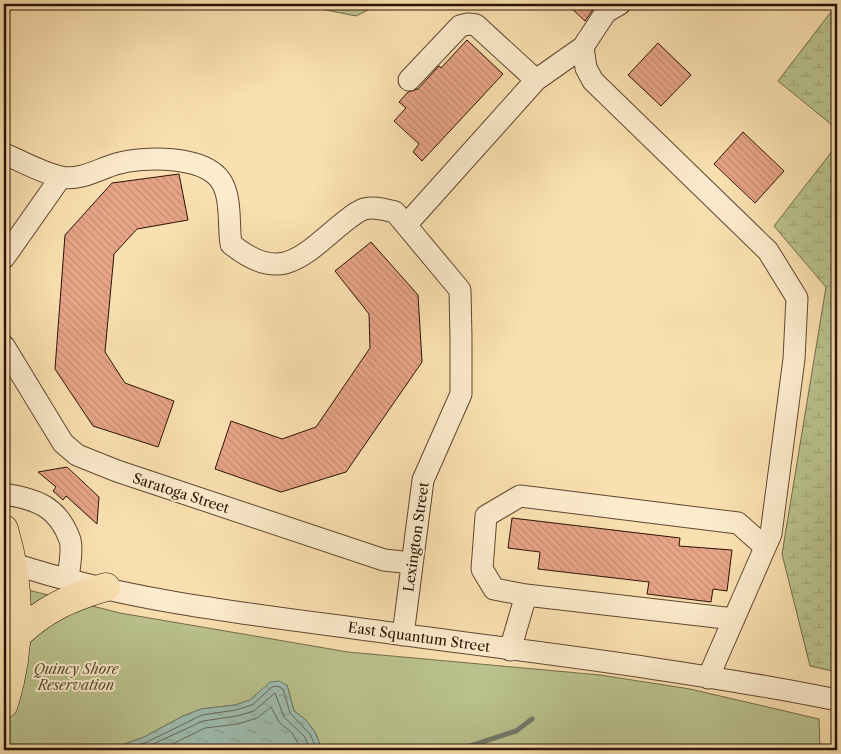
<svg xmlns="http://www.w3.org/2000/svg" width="841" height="754" font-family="'Libre Caslon Text',serif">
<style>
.wetland{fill:url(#wetland-marsh);stroke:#726b4a}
.park{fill:#bac38e;stroke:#726b4a}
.water{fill:url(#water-ripples);stroke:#71796c}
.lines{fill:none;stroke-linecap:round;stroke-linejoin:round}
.shore{stroke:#65685b;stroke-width:1}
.stream{stroke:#71796c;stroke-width:5}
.building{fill:url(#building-back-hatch);stroke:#2b1306}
.minor-casing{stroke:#5f4630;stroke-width:23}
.major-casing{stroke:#2b1306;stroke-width:29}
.minor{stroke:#fcebcc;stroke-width:21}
.major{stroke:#fae0b0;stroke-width:28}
.labels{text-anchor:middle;stroke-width:4;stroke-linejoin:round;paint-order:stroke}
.street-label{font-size:14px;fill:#2b1306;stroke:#fcebcc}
.park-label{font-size:14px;font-style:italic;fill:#5d5136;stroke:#fcebcc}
</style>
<defs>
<pattern id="wetland-marsh" width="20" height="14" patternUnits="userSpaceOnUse" patternTransform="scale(1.25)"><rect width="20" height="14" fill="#bac38e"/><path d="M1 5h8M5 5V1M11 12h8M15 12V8" fill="none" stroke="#a0a779"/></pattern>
<pattern id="water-ripples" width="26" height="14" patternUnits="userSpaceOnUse" patternTransform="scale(1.25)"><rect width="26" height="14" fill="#9fbdb0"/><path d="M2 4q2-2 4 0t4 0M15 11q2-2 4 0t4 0" fill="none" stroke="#89a296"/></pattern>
<pattern id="building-back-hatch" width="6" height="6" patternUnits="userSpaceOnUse" patternTransform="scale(1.25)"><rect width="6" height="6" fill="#e7a487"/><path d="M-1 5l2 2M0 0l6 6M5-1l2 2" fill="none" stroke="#c68c73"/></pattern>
</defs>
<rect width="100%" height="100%" fill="#fae0b0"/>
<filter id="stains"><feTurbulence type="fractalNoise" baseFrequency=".004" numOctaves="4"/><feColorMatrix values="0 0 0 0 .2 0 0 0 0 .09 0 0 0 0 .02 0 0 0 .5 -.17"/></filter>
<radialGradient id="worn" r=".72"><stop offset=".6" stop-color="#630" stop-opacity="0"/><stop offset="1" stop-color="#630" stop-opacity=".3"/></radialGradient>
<!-- wetland -->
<path class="wetland" d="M296,4H380L356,16Z
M837,4V129L778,81Z
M837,145V672L810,666L782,554L826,287L774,226Z"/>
<!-- park -->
<path class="park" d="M4,584L120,613L348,652L600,675L690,689L819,719L820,750H322L315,732L305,719L294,711L287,685L260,691L250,700L235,705L201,709L183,716L144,737L108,750H4Z"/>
<!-- water -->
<path class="water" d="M279,681L287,685L294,711L305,719L315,732L322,750H108L144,737L183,716L201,709L235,705L250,700L270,682Z"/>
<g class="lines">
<!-- shore -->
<path class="shore" d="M121,750L147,742L202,715L236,710L252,705L272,687L277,686L283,689L290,713L310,734L317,750
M140,750L203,721L237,716L254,711L275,693L284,717L305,737L310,750
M160,750L205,728L238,724L257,718L271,707L279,722L292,733L302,750"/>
<!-- stream -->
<path class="stream" d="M458,750L516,731L532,719"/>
</g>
<!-- building -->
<path class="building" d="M567,4H597L585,21Z
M467,40L503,74L422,161L413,152L419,144L394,121L406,108L399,102L408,92L418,89L439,66L441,68Z
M658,43L691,75L661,106L628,75Z
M743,132L784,171L755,203L714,164Z
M179,174L188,220L137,229L114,254L105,352L125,383L174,401L158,447L93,426L55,369L65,235L112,183Z
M371,242L418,295L422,362L346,472L281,492L215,469L231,421L282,439L316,427L370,348L369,314L335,271Z
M67,467L99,497L97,524L66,496L63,500L53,491L56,487L38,472Z
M512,518L680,538L679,546L732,550L727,591L713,589L711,602L647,594L649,582L538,569L540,552L508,548Z"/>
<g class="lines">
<defs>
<path id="minor" d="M620,4L606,12L583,47L586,68L593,81L768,251L797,298L794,359L771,534L708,678
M409,80L460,26L468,24L476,25L536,80
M4,154C22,161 42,173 61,177C80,181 99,169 116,164C143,156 204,155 221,181C232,198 228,225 231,244C279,283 300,259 339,226C347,220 355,212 364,209C373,206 386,210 395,212L460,290L461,338V394L423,480L403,635
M406,225L536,80L583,47
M4,258L61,177
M4,346L63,443L77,455L117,471L384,560L412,563
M4,494C36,499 58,506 70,540C73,550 69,568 68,579
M14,564C118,598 231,612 339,626C505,649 673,667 837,700
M734,619L526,595L494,589L482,569L486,516L520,496L738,523L765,547
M510,650L526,595"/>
<path id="major" d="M4,529C21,585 22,647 4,704
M17,635C45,609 68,598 106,587"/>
</defs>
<!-- minor casing -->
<use href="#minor" class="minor-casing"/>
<!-- major casing -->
<use href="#major" class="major-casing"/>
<!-- minor -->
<use href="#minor" class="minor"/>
<!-- major -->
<use href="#major" class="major"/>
</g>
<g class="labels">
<!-- street labels -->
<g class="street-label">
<text transform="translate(181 493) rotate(18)" y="5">Saratoga Street</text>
<text transform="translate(416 537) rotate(-82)" y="5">Lexington Street</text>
<text transform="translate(419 637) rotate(8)" y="5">East Squantum Street</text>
</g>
<!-- park labels -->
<g class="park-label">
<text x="76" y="674">Quincy Shore<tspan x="76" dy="16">Reservation</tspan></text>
</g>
</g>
<!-- margin -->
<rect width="841" height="754" fill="none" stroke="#fae0b0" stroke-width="20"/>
<rect x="5" y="5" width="831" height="744" fill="none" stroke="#2b1306" stroke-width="2.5"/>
<rect x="10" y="10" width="821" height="734" fill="none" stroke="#2b1306"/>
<rect width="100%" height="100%" filter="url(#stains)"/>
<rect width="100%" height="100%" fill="url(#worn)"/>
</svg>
